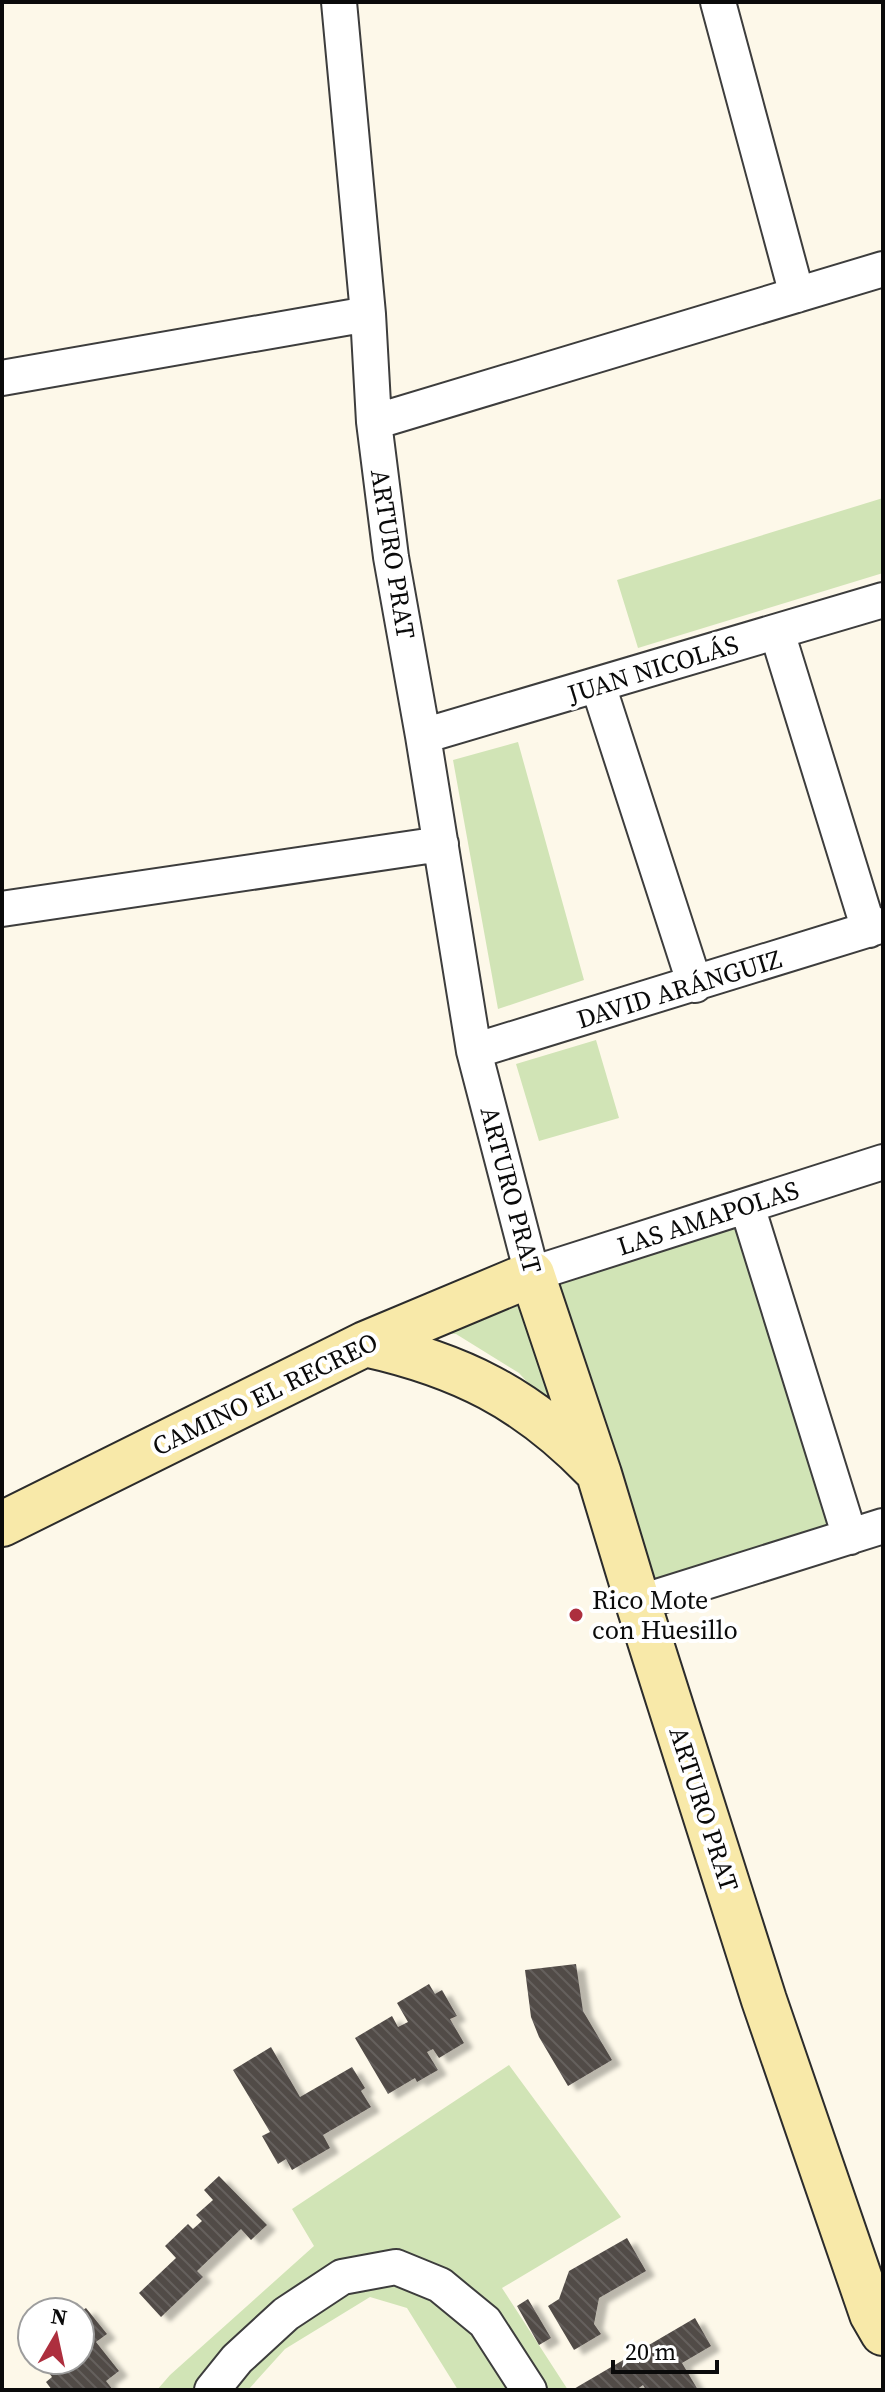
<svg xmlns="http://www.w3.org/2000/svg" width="885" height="2392" font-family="'Source Serif 4',serif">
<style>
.grass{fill:#d1e4b6}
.building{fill:url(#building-back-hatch);filter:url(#shadow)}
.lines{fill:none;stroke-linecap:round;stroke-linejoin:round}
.street-casing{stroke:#3d3d3d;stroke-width:38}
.secondary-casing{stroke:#2c2c2c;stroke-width:48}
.street{stroke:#fff;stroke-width:34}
.secondary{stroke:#f8e9a9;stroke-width:44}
.poi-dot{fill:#ad2f3e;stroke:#fff;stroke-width:3}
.labels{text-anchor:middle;stroke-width:8;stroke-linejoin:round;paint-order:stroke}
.street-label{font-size:26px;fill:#0a0a0a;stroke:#fff}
.poi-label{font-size:26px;fill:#0a0a0a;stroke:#fff;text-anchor:start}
</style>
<defs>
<pattern id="building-back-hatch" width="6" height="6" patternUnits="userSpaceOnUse" patternTransform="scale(2)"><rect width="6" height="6" fill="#514b47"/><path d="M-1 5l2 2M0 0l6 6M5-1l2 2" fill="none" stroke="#65605d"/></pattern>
<filter id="shadow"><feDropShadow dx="9" dy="5" stdDeviation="2" flood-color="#0004"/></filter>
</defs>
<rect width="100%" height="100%" fill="#fdf8e9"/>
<!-- grass -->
<path class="grass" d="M883,498V573L638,648L617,580Z
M518,742L584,980L498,1009L453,760Z
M596,1040L619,1118L539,1141L516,1064Z
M747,1206L850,1537L638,1603L532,1274Z
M523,1294L575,1435L519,1373L456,1334L409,1332Z
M509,2065L621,2217L502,2288L568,2390H458L407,2308L370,2297L285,2349L248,2390H157L170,2375L314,2246L292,2209Z"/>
<!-- building -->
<path class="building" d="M576,1964L583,2011L612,2060L568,2086L539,2037L531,2017L525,1970Z
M429,1984L435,1994L442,1990L457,2016L450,2019L464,2043L439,2058L433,2049L427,2052L438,2070L417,2082L415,2078L388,2094L355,2038L392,2016L398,2027L408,2022L397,2003Z
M271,2047L300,2097L352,2067L365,2088L361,2091L371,2107L323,2135L330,2148L292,2170L286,2159L278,2164L262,2136L270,2132L233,2070Z
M219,2176L267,2225L251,2240L241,2229L197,2271L203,2277L161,2317L139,2293L176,2258L165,2246L188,2224L193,2229L202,2221L196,2215L213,2200L204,2190Z
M627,2238L646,2271L599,2298L594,2324L601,2334L574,2350L548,2306L559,2299L569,2271Z
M528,2299L551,2338L539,2345L517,2306Z
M86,2308L107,2334L96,2342L119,2371L106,2381L113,2390H52L46,2382L52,2377L39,2360H80V2312Z
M695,2318L711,2346L682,2363L698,2390H646L643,2385L636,2390H572Z"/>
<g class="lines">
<defs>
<path id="street" d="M339,2L368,314L374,422L391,557L423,736L474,1051L532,1274L883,1162
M718,2L797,295
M2,378L368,314
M374,422L883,269
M777,632L869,930
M598,685L695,985
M423,736L883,600
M2,909L441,844
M474,1051L883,925
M747,1206L850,1537
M638,1603L883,1526
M212,2390L237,2359L286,2314L342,2277L396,2267L440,2285L485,2322L529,2390"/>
<path id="secondary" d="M365,1344C460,1365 526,1398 594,1468
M2,1524L365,1344L532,1274L599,1474L638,1603L764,2000L872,2314L883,2333"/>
</defs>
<!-- street casing -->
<use href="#street" class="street-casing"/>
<!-- secondary casing -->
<use href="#secondary" class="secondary-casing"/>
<!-- street -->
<use href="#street" class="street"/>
<!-- secondary -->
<use href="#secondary" class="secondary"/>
</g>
<!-- markers -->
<circle class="poi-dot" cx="576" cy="1615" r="8"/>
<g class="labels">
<!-- street labels -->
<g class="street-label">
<text transform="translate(393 554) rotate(81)" y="9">ARTURO PRAT</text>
<text transform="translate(653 669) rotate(-17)" y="9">JUAN NICOLÁS</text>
<text transform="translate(679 989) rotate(-17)" y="9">DAVID ARÁNGUIZ</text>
<text transform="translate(511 1190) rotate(75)" y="9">ARTURO PRAT</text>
<text transform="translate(708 1218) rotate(-18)" y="9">LAS AMAPOLAS</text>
<text transform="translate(265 1394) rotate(-26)" y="9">CAMINO EL RECREO</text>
<text transform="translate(704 1809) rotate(72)" y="9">ARTURO PRAT</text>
</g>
<!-- poi labels -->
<g class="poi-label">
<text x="592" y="1609">Rico Mote<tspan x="592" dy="30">con Huesillo</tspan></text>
</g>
</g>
<!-- border -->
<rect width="885" height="2392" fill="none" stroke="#0a0a0a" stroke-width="8"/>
<!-- north arrow -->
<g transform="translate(56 2336) rotate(9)"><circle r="38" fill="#ffffff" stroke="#9d9d9d" stroke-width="2"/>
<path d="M0-6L14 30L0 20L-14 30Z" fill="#ad2f3e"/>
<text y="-12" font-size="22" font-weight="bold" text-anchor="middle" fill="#0a0a0a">N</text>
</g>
<!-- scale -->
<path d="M613 2360v12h104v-12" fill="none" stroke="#0a0a0a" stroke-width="4"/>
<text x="625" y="2360" font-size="24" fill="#0a0a0a" stroke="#ffffff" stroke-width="6" paint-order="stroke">20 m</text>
</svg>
